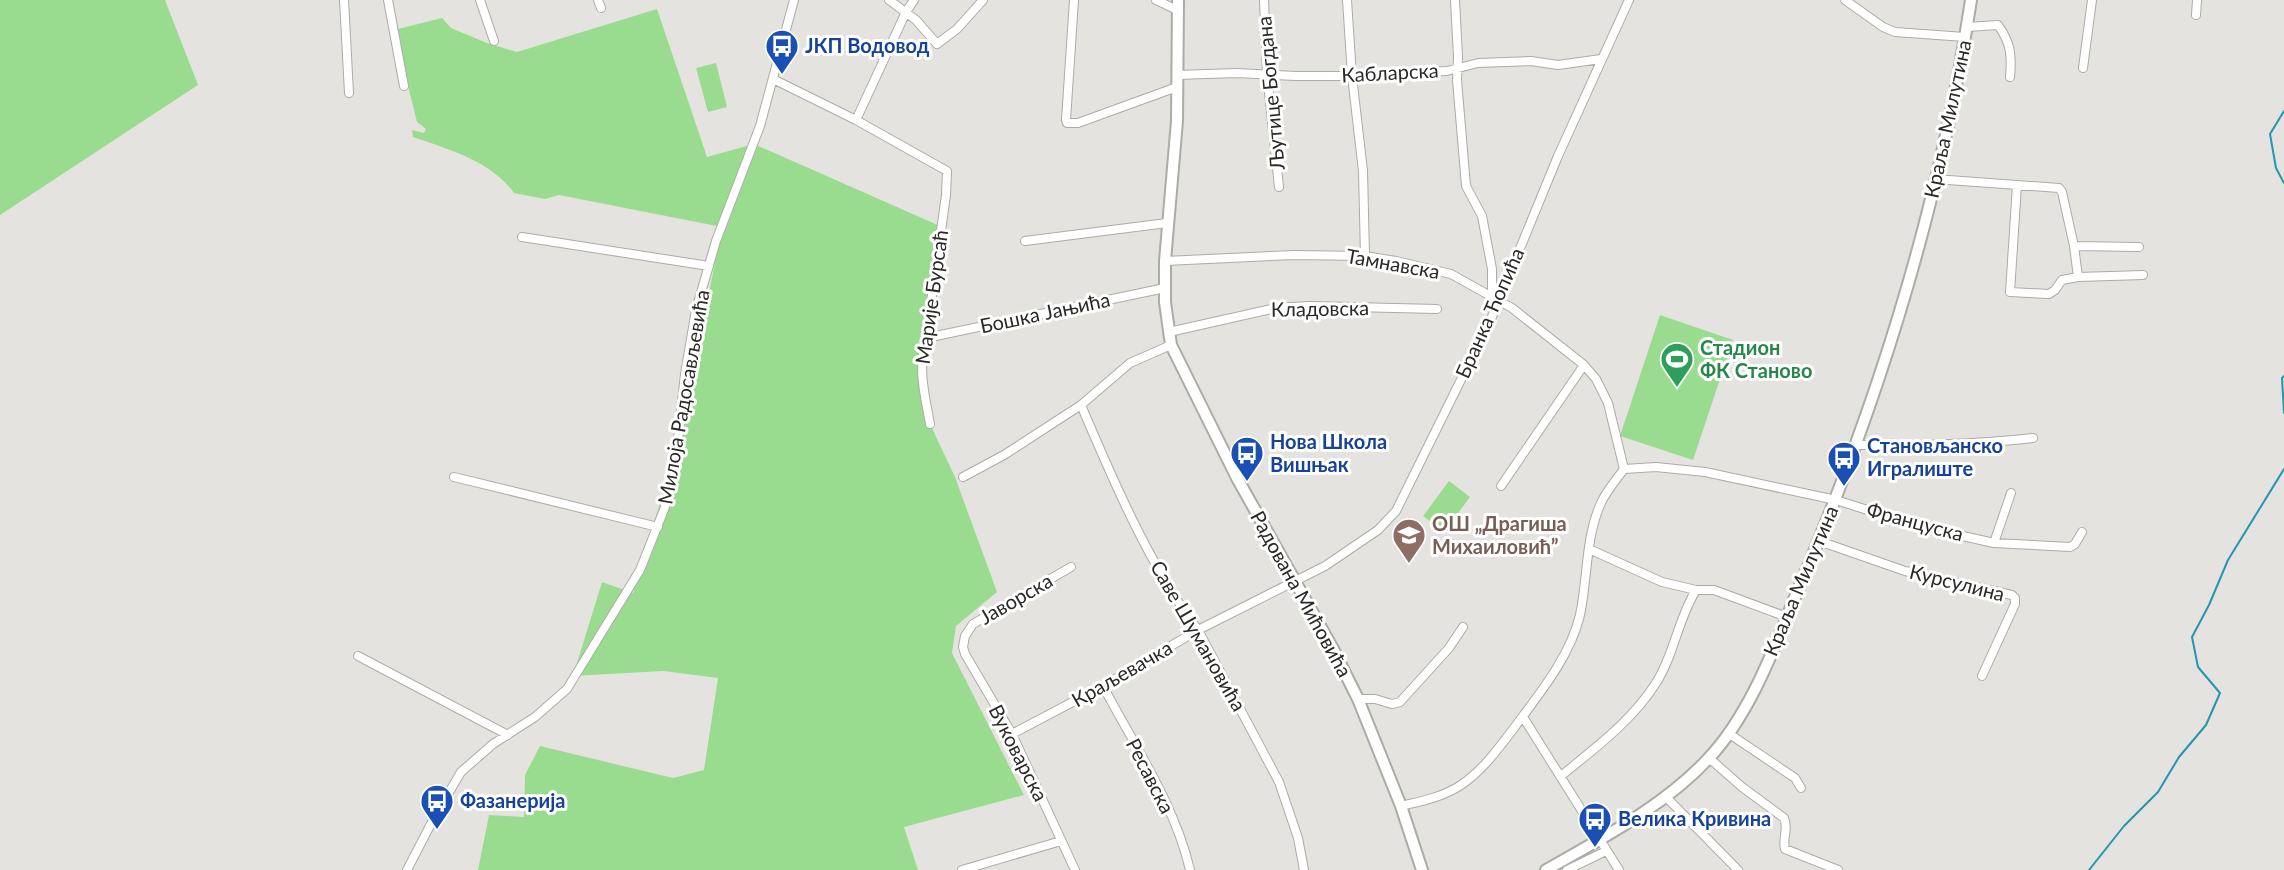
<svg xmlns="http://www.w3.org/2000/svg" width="2284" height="870" font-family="Lato,sans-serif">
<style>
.green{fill:#9adc8f}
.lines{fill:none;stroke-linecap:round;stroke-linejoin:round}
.stream{stroke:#2696b0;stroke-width:2}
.street-casing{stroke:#adaba7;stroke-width:10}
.secondary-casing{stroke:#adaba7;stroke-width:14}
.street{stroke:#fff;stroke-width:8}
.secondary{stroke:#fff;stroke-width:10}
.labels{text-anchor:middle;stroke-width:6;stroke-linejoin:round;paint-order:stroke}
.transit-label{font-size:20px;font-weight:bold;fill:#164399;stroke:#fff;text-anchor:start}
.street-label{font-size:20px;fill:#2a2928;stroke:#fff}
.leisure-label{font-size:20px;font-weight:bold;fill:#27864d;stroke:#fff;text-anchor:start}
.education-label{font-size:20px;font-weight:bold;fill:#785e54;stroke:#fff;text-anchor:start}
</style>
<rect width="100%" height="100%" fill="#e5e3df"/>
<!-- green -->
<path class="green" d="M0,0H165L198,85L0,215Z
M657,9L707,157L754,144L940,226L922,355L930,424L955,477L997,592L956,626L952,653L1024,795L904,827L918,870H478L489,815L524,817L525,775L540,746L673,778L704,770L718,678L663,671L573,676L602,582L633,593L682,429L722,227L559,195L545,199L514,193C491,161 448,149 413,137L412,130L424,133L426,129L417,122L394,30L442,18L451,28L487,43L517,52Z
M716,63L727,107L708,112L696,68Z
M1660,315L1733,340L1693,460L1620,436Z
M1449,481L1470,497L1444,532L1423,516Z"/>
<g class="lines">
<!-- stream -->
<path class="stream" d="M2284,111L2270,134L2276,168L2284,183
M2284,376L2282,378L2284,413
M2089,870L2124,826L2158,792L2179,757L2206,725L2220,693L2198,667L2192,637L2209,605L2228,560L2284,469"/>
<defs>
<path id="street" d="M344,0L349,93
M388,0L404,86
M480,0L494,41
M598,0L601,8
M889,0L916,20L937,44L957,29L983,0
M1074,0L1066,120L1067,123H1078L1177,87
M1156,0L1177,10
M1264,0L1267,74L1279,187
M1347,0L1352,76L1363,171L1365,256
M1455,0L1458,57L1457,80L1466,186L1482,216L1492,269V298
M1845,0L1883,27L1895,32L1965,37
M2196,15L2197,0
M1967,27L1998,25C2011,43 2012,56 2010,77
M2083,68L2092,0
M1177,75L1236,73L1296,76H1352L1447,71L1478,63L1531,61L1558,65L1601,59
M773,79L856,120L947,171L946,195L926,338C918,369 924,392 930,424
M856,120L906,12L914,0
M1935,179L2059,188L2062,192L2074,246
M2017,185L2010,292L2049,294L2055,290L2062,280L2078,277L2143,275
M522,237L709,266
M1025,241L1167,223
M1165,261L1294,255L1365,256L1396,261L1451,274L1512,308L1584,365L1596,379L1608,403L1624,469
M2078,277L2074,246L2139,247
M1169,332L1276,308L1309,306L1437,309
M926,338L1165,288
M1081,405C1112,478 1150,567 1198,630L1279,782L1298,838L1304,870
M1856,445C1915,445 1974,445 2033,438
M454,477L658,527
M963,477L1004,455L1081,405L1130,363L1171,345
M1501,486L1584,365
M1819,541L1905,571L2012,595L2015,598V604L1982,676
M1994,543L2011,493
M1589,549L1662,582L1696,590H1714L1787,617
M1071,567L973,624L965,636L963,647L965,654L1012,734L1075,870
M358,656L508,735
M1103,686C1134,745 1175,805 1190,870
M1358,699H1375L1392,704L1400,702L1449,648L1463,627
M1523,717L1619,870
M1728,733L1795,778L1801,788
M1012,734L1103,686L1198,630L1325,566L1378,530L1396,511L1491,319L1558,156L1629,0
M1709,758L1742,787L1784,818C1789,828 1782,839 1785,849L1838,870
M1561,776C1595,748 1632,721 1656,683C1674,655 1678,619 1696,590
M1665,796L1738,870
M1401,806C1422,801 1443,797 1461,785C1483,770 1498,749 1514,728C1539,694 1570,657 1580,615C1588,578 1585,538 1601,503C1607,490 1616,480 1624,469L1656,467L1705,472L1836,500L1918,526L1994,543L2070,547L2075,544L2082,532
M407,870L435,816L461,772L493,744L535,717L567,689L640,570L665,507L677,448L685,374L696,310L716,241L760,126L794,0
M962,870L1061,841
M1567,870L1606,851"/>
<path id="secondary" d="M1178,0L1177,121L1165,261V302L1171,345L1237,478L1333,649L1358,699L1401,806L1422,870
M1546,870C1602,838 1663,807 1708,759C1750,715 1775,646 1798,590C1879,401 1940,204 1971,0"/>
</defs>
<!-- street casing -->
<use href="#street" class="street-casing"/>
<!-- secondary casing -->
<use href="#secondary" class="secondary-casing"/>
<!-- street -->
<use href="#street" class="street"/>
<!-- secondary -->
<use href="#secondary" class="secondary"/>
</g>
<!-- icons -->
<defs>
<symbol id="bus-pin" viewBox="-11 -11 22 30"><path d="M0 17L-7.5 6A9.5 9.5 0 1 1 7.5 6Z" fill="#1a4fb4" stroke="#fff"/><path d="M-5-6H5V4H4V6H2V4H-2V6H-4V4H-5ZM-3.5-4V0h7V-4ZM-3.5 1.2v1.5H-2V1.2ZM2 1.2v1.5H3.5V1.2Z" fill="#fff"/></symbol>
<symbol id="stadium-pin" viewBox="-11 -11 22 30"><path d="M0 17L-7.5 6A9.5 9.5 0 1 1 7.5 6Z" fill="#2e9e5b" stroke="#fff"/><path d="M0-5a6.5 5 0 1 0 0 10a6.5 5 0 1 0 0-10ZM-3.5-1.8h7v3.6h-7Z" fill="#fff"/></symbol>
<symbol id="school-pin" viewBox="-11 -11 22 30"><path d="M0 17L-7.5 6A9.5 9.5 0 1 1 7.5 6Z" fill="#8d6e63" stroke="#fff"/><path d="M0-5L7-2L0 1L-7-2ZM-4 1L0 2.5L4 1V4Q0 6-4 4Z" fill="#fff"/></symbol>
</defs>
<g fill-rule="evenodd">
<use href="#bus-pin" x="763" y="27" width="38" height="52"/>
<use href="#stadium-pin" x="1658" y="340" width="38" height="52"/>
<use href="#bus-pin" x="1228" y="434" width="38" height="52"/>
<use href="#bus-pin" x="1825" y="439" width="38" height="52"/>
<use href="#school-pin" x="1390" y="516" width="38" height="52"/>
<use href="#bus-pin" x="418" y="782" width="38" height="52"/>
<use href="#bus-pin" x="1576" y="800" width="38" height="52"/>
</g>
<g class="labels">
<!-- transit labels -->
<g class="transit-label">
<text x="805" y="53">ЈКП Водовод</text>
<text x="1270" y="449">Нова Школа<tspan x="1270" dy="23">Вишњак</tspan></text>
<text x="1867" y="453">Становљанско<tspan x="1867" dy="23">Игралиште</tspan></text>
<text x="460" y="808">Фазанерија</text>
<text x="1618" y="826">Велика Кривина</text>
</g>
<!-- street labels -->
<g class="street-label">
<text transform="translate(1390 73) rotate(-3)" y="7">Кабларска</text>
<text transform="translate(1271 93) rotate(-95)" y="7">Љутице Богдана</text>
<text transform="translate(1948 119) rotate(-78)" y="7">Краља Милутина</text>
<text transform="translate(1393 264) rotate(10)" y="7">Тамнавска</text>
<text transform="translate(932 297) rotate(-82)" y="7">Марије Бурсаћ</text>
<text transform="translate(1320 309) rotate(-1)" y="7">Кладовска</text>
<text transform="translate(1045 313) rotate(-12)" y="7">Бошка Јањића</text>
<text transform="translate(1490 313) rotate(-66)" y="7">Бранка Ћопића</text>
<text transform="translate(684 397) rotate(-80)" y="7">Милоја Радосављевића</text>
<text transform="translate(1915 522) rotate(15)" y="7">Француска</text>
<text transform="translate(1801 581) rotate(-67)" y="7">Краља Милутина</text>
<text transform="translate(1957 583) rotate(14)" y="7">Курсулина</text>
<text transform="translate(1301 594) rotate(61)" y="7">Радована Мићовића</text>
<text transform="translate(1016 599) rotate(-30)" y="7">Јаворска</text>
<text transform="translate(1198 636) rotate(60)" y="7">Саве Шумановића</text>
<text transform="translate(1122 674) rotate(-30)" y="7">Краљевачка</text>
<text transform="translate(1018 753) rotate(63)" y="7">Вуковарска</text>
<text transform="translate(1150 776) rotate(63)" y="7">Ресавска</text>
</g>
<!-- leisure labels -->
<g class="leisure-label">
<text x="1700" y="355">Стадион<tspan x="1700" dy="23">ФК Станово</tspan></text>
</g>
<!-- education labels -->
<g class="education-label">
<text x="1432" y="531">ОШ „Драгиша<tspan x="1432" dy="23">Михаиловић”</tspan></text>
</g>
</g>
</svg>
